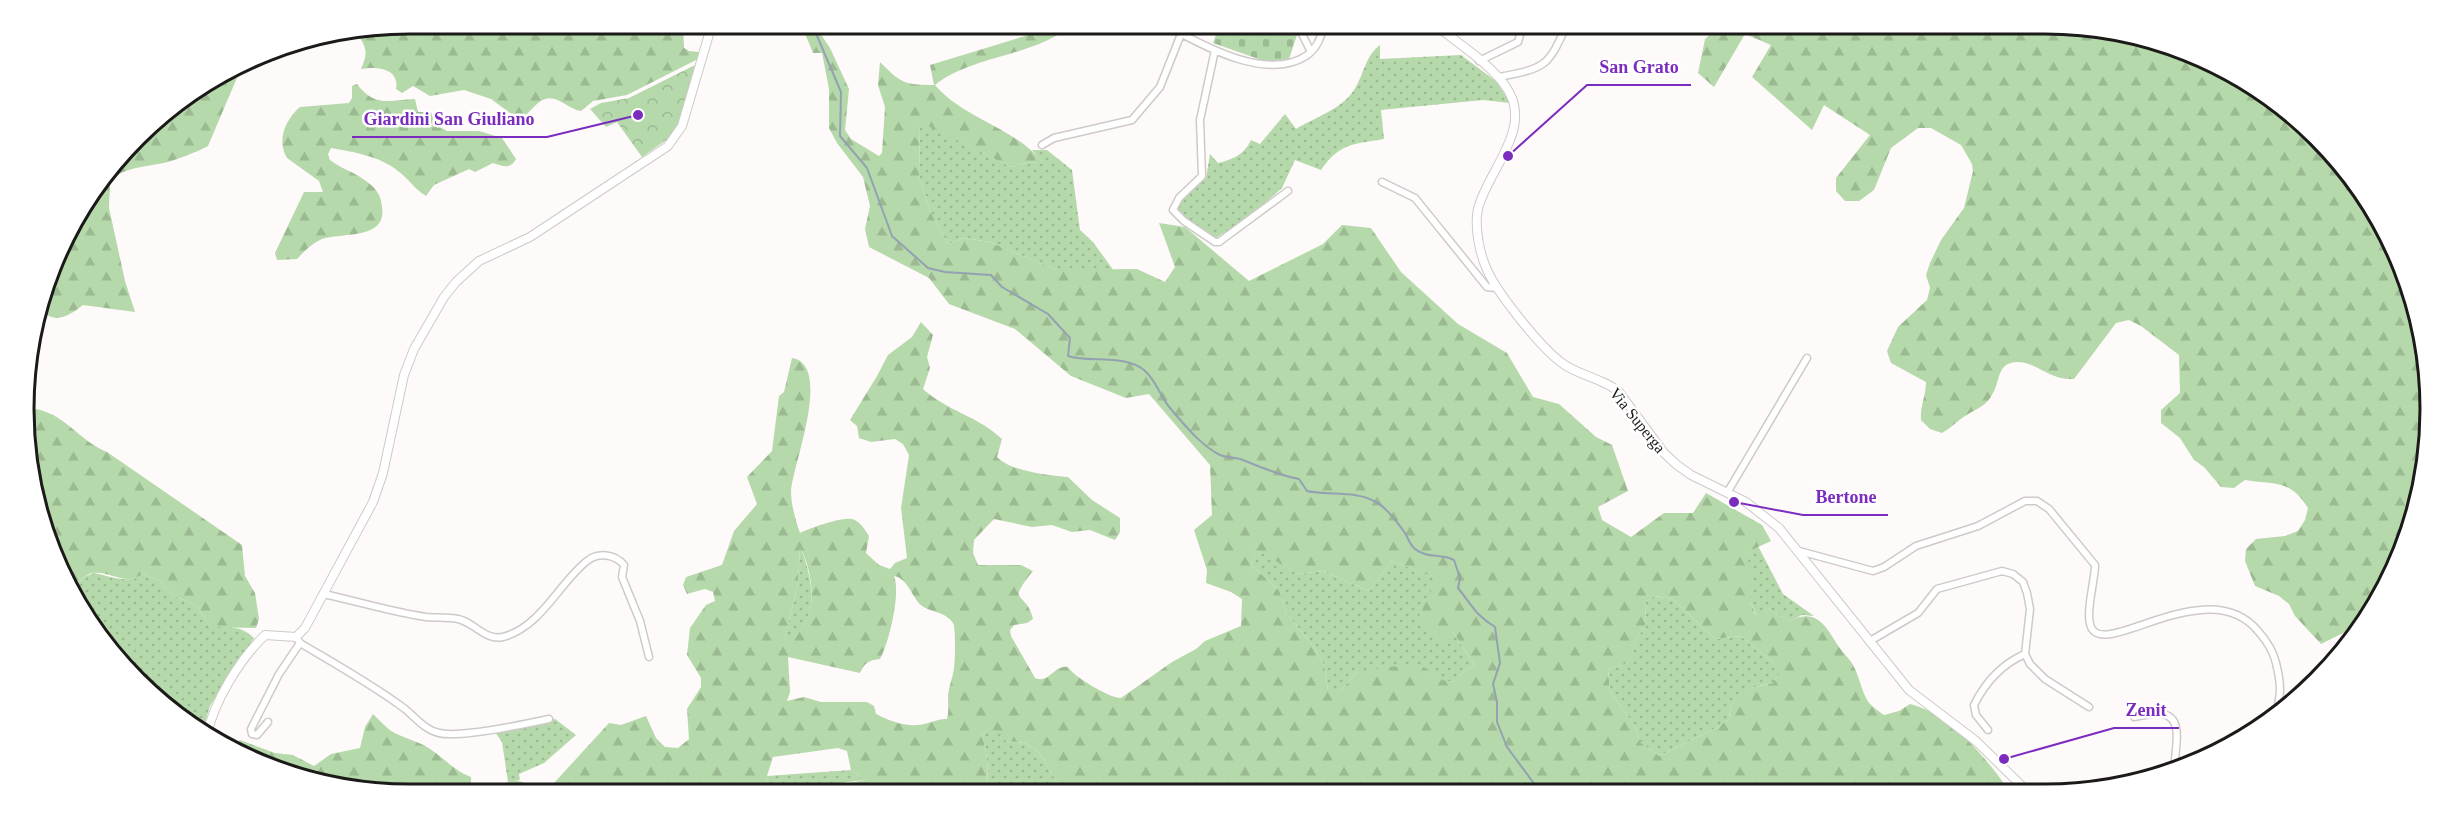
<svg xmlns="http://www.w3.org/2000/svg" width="2454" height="819" font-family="Georgia,serif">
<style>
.grass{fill:url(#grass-dots)}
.forest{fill:url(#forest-firs);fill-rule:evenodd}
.cemetery{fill:url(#cemetery-stones)}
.park{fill:url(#park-crowns)}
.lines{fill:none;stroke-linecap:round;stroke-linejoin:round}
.stream{stroke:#94a1b2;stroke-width:2}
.minor-casing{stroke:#cecac8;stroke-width:9}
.tertiary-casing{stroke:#cecac8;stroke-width:10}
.minor{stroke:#fff;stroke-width:6}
.tertiary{stroke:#fff;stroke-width:8}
.labels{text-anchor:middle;stroke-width:5;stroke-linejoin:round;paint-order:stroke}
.street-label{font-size:16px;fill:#1b1a19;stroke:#fff}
.rim{fill:none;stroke:#1b1a19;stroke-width:3}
.leader{fill:none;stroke:#7b2cbf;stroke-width:2}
.callout-dot{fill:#7b2cbf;stroke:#fff;stroke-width:2}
.callout-label{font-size:18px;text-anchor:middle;font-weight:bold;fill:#7b2cbf;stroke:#fff;stroke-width:5;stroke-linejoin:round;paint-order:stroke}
</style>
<defs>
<pattern id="grass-dots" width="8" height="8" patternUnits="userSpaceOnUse" patternTransform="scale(1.5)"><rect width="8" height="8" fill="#b5d9aa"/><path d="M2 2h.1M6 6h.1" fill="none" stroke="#9bba92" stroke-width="1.8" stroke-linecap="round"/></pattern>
<pattern id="forest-firs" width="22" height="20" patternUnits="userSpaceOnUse" patternTransform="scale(1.5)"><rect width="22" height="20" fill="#b5d9aa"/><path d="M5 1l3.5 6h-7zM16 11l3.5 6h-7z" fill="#9bba92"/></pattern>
<pattern id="cemetery-stones" width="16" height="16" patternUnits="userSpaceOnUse" patternTransform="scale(1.5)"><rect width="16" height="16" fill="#b5d9aa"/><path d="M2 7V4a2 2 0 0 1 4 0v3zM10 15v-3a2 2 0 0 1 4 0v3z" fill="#9bba92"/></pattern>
<pattern id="park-crowns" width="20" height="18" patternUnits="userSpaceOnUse" patternTransform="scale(1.5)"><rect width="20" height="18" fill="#b5d9aa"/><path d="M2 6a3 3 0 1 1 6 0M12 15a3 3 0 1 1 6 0" fill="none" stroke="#9bba92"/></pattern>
</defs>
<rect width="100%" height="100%" fill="#fefaf9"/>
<!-- grass -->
<path class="grass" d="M1380,45V59L1461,55L1497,82L1510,103L1483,100L1381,110L1384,139C1353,144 1340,143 1321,170L1295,160L1282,188L1250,216L1216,238L1178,212V204L1206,178L1210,154L1218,163C1232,160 1245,154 1251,140L1260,144L1285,114L1296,129C1315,117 1341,110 1354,90C1364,75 1365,56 1380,45Z
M920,121L1011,167L1031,162L1043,163L1032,150H1047L1072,170L1080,230L1093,242L1114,271L1056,270L990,242L964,238L948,244L930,211L919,176Z
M800,546C809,569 818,600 805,624C801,632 793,639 788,646L785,638L798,583Z
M1758,546L1783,594L1814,616L1802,615L1790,621L1768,609L1757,616L1750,602L1745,553Z
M1256,548L1297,574L1323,571L1369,591L1392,561L1438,578L1453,632L1475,666L1463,672L1454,682L1440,681L1431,672L1358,671L1341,690H1328L1324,665L1311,643L1287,614L1279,590L1251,565Z
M94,573C110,576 129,585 143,574L160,581L172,595L196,605L211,627C229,627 241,625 254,638L210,706L202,733L195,730L89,624L72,587L86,576Z
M1654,596L1673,599L1715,639L1741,636L1772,662L1781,673L1773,683C1749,688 1731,690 1729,719L1718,727L1659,756L1641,743L1634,725L1610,691L1608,670L1630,662L1635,642L1645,625L1646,601Z
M555,719L576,735L544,763L519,774L520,780L508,782L502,742L495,732Z
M992,729L999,731L1007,742C1037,740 1040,754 1054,777C1057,783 1061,787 1063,794H986C989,775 988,754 982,736L986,731Z
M851,770L865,780L840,783L814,790L815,794H765L767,776Z"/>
<!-- forest -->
<path class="forest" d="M410,24H683L684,48L689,51L699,52L698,59L627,95L593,101L581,111C569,110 558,95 545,99C534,103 530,115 518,119L491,99L464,90L430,96L413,86L402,93L396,89C400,68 376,66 361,69C368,54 367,47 357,34L374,33Z
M801,24H831L821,30L820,33L830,48L849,89L845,130L851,139L879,156L882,153L885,107L878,85L880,62C901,83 904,85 934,85L930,65L1025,36L1029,34L1025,30L1027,24H1073C1035,57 972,55 935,85C965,120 1014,126 1044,164L1031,162L1011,167L920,122L919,176L930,211L948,244L964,238L990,242L1056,270L1137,269L1165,282L1175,267L1159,223L1185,227L1249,281L1323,244L1342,225L1371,228L1401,272L1458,324L1507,353L1533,397L1559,404L1596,437L1612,445L1628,491L1598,507L1602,520L1631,537L1664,513H1693L1706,493L1762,525L1771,541L1745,553L1750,565V602L1756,615L1768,609L1790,621C1817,607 1826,627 1839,647C1843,653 1849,658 1853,665C1859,676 1861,689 1867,700C1871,706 1878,711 1884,715L1899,711L1910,704C1948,713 1986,757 2007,788L2002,792L1063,794C1061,787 1057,783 1054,777C1040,754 1037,740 1007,742C1000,734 998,728 986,731L982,736C988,754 989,775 986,794H815L814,790L865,780L851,770L847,751L838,748L773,757L767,776L765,794L409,795L310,782L233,747L240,740L275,753L293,755L314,766L331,754L360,748L365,727L373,714C380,721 390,732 399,735C410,740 423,743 433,751C446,760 455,771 471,777V784L479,792C495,793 498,784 511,781C522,779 532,787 544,789L554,783L609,723L621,725L646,716L656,738L665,747L678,748L689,739L687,709L701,687V678L687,655L690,628L706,605L715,601L713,592L705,589L687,594L683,585L686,577L722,565L734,531L757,504L747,477L772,451L779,396L784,392L792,358C834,365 791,469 791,492C791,504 796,522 800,533C810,528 841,517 852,519C860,521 865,530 869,536L866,553L879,565L890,569L895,563L907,558L901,508L909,455L903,444L895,439L871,442L859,438L857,426L850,420L877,376L888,355L912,337L921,322L933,335L927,357L930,368L923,389C947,411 978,416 1002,439L997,457C1010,471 1049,476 1068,477L1092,500L1120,518V532L1115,540L1090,530L1072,532L1052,525L1032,527L994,519L974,540L973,553L978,565H1021L1033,571C1005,606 1026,589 1033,619L1027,623L1014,625L1010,630L1011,636L1035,678C1050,684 1053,665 1068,667C1073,676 1109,698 1121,698L1172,662L1196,649L1205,641L1241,626L1242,599L1231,592L1206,583L1207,570L1194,530L1212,515L1210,465L1149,394L1126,398L1071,376L1015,329L949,304L929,278L869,247L865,229L870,206L863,177L837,143L829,128V89L822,53H813ZM800,547C811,568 817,601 805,624C801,631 793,639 788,645L785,638L798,583ZM1256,549L1297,574L1323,571L1369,591L1392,561L1437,578L1416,623L1441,642L1453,632L1475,666L1463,672L1453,682C1433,680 1436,671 1420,666C1408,663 1373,670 1358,671L1341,690H1328L1324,665L1311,643L1287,614L1279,590L1251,565ZM894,576C906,578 911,593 918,602C926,613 945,610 953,623C956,626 955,662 954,668C953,677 949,686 948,695C948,704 949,711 947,719C940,719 935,721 928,723C910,729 892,722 876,714L874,706L867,702H821L804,697L787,701L790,692L788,657L860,673C864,663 869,660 880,659C889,643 901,593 894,576ZM1655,596L1673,599L1715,639L1741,636L1772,662L1780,673L1773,683C1747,689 1732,688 1729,719L1718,727L1659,756L1641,743L1634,725L1610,691L1608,670L1631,662L1635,642L1645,625L1646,601Z
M1722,24H2044L2144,37L2279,103L2378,216L2404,294L2403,297L2407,302L2427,359L2417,509L2378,603L2354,632H2345L2321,644L2295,616L2289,604L2279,596L2255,586L2245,561L2246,549L2256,539L2285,536L2298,531L2305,520L2308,508C2290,479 2275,485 2245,480L2234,488L2221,487L2204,467L2194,460L2180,438L2161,423V410L2180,393L2179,355L2141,326L2129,320L2116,323L2074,379C2047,380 2037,361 2016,362C1997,363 2000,381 1993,393C1987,406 1976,409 1965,416C1957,421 1951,428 1942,433L1930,429L1921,420C1920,406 1926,396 1926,382L1891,363L1887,351L1898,327L1927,300L1930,288L1926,275L1930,263L1941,240L1964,208L1973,171L1972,164L1961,145L1931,128H1918L1891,148L1874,190L1859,201H1845L1836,191V178L1870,135L1824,105L1812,130L1752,77L1771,45L1745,34L1714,87L1698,73L1705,39Z
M242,66L208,146C202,150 171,162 163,163C145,167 124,167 110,181L109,208L125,281L135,312L83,305C70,315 56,325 42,311L64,239L155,120Z
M357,84C375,108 389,100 415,99L418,112H431L435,124L447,131H479L502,138L516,159C510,170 503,166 493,163L475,172L469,169L434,185L426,196C413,188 409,179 398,171C380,156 353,152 331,148L328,154L330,160C341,169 355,172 366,181C376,188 381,195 382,207C387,240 343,232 322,239C311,244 305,251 297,259L277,260L275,253L304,192H323L319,181L287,158C276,140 286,119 300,107L349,103L352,98V86Z
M30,408C65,412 76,439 107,452L242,545L245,576L255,593L259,619L256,628L211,627L196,605L172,595L160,581L143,574C126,587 110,570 92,573C84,575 79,583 72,587L37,509Z"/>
<!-- cemetery -->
<path class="cemetery" d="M1220,24H1272L1298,32L1289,59L1267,62L1213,43Z"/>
<!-- park -->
<path class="park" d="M697,64L679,124L669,138L642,157L617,122L606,127L590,109L601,103L629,98Z"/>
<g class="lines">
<!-- stream -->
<path class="stream" d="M812,24L841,92L840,136L867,168L892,236L928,268L945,272L991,275L1002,287L1048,314L1070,338L1068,356C1089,363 1125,354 1144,370C1156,380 1160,396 1170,408C1184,424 1200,445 1220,455C1227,458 1236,457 1243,460C1262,468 1279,475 1299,479L1307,491C1329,496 1356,490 1376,502C1387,508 1398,523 1405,533C1408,538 1410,545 1415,549C1428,559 1440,553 1454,560L1460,578L1458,588C1472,605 1475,615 1495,627L1500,663L1493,684L1497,702V722L1507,747L1541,793"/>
<defs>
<path id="minor" d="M1163,24C1200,44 1265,82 1306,56C1316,49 1323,37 1322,24
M1297,24L1311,52
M1215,50L1200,120L1202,176L1179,198L1173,210L1184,221L1215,242H1219L1288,191
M1479,61L1518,42L1523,24
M1499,77C1546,68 1548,67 1567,24
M1042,145L1054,138L1132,120L1160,87L1181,34
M1382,182L1415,198L1487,287L1497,288
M1727,493L1807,358
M1799,551L1873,571L1884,567L1916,546L1978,526L2025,501H2037L2049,509L2095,565C2095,581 2084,616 2092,629C2109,656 2209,572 2258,631C2266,640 2273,650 2276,663C2278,671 2280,681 2280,690C2280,698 2277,705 2278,713
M323,594C357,601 391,612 426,617C436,618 447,617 458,619C474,622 485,641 503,637C541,627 559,583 587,561C598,552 615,554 624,565L622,577L640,621L649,657
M296,637L300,643C335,664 373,685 405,709C416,718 425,730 439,733C460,738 526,724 549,719
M1870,641L1918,613L1937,589L2002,571L2013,574L2023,582L2027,593L2030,609L2025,654L2030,664L2045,679L2089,707
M2134,717C2142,716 2155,712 2163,714C2186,719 2173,753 2175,768
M268,722L257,735L252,734L251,729L279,674L300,643
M1988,730L1976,715L1974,705C1985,683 2002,664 2025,654"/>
<path id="tertiary" d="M1434,24C1456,42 1491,64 1506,87C1535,128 1487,171 1478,209C1474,227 1480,256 1488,272C1499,295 1541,348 1562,363C1579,376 1603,378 1619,392L1664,453L1677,465L1691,475L1746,502L1779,528L1909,690L1976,741L2028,792
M207,735C214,701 240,659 265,635L296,637L305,628L373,502L383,473L404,375L414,349L444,297L456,282L479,261L530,237L668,146L682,126L712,24"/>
</defs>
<!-- minor casing -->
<use href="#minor" class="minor-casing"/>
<!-- tertiary casing -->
<use href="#tertiary" class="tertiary-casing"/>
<!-- minor -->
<use href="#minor" class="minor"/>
<!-- tertiary -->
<use href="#tertiary" class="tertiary"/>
</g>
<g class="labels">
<!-- street labels -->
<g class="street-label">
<text transform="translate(1638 420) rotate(51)" y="6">Via Superga</text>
</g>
</g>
<!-- crop -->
<path d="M0 0H2454V819H0ZM409 34H2045A375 375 0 0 1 2420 409V409A375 375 0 0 1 2045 784H409A375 375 0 0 1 34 409V409A375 375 0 0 1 409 34Z" fill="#fff" fill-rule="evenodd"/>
<path class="rim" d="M409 34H2045A375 375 0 0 1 2420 409V409A375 375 0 0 1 2045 784H409A375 375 0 0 1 34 409V409A375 375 0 0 1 409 34Z"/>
<!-- callouts -->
<path class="leader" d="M1508 156L1587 85H1691M638 115L547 137H352M1734 502L1803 515H1888M2004 759L2114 728H2179"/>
<g class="callout-dot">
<circle cx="1508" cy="156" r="6"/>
<circle cx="638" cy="115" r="6"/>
<circle cx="1734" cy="502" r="6"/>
<circle cx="2004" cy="759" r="6"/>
</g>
<g class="callout-label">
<text x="1639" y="73">San Grato</text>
<text x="449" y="125">Giardini San Giuliano</text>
<text x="1846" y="503">Bertone</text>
<text x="2146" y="716">Zenit</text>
</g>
</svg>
